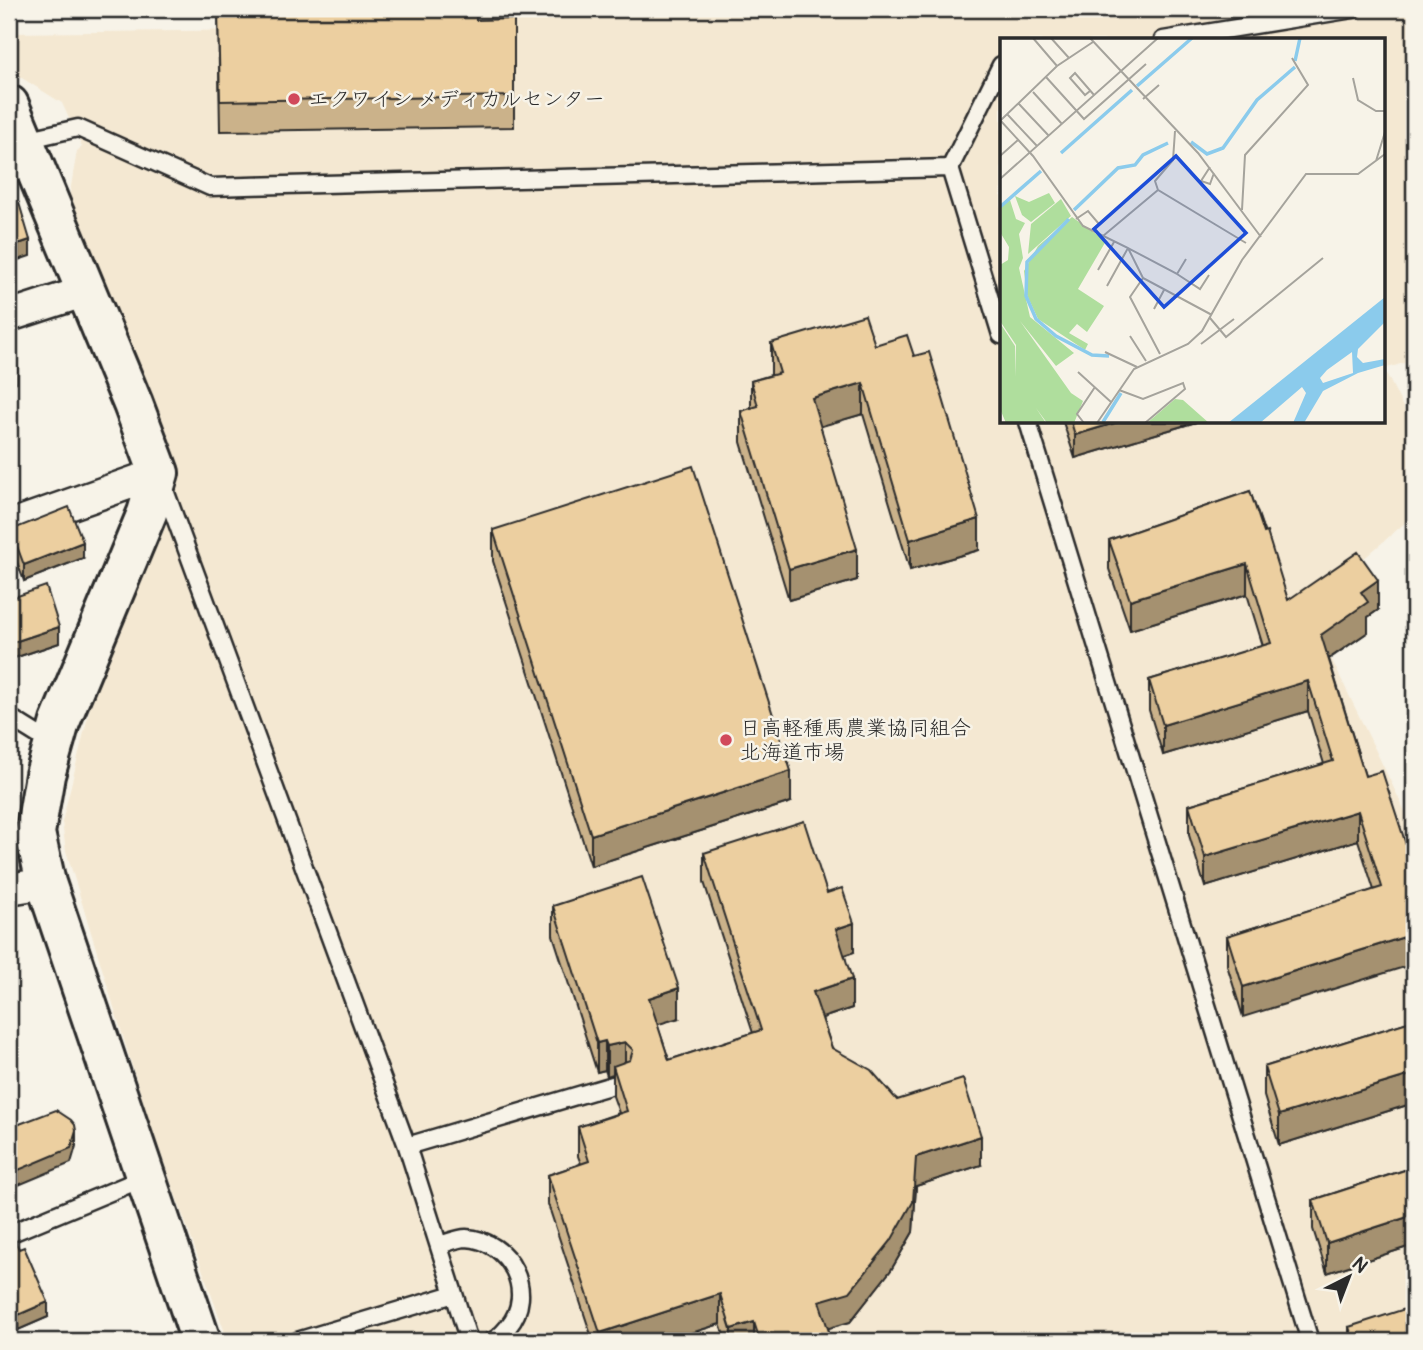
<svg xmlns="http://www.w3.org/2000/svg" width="1423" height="1350" font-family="Pangolin,'Klee One',sans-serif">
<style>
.built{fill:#f4e8d2;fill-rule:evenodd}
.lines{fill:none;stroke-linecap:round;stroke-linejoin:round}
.lane-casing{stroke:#2b2b2b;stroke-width:21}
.street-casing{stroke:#2b2b2b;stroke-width:35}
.secondary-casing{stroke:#2b2b2b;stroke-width:44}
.lane{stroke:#f7f3e8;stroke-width:16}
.street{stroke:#f7f3e8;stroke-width:30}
.secondary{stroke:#f7f3e8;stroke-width:38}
.wall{fill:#cbb28a;stroke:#2b2b2b;stroke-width:2}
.shaded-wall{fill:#a59170;stroke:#2b2b2b;stroke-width:2}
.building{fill:#eccfa0;stroke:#2b2b2b;stroke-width:2}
.poi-dot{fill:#d1495b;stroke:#f7f3e8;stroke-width:2.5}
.labels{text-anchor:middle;stroke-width:5;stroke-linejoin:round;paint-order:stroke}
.poi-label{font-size:21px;fill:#2b2b2b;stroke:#f7f3e8;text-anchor:start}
.inset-river{fill:none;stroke:#8bcbec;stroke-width:3.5}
.inset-road{fill:none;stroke:#a5a39c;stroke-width:2}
.view{fill:#1d4ed8;fill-opacity:0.15;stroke:#1d4ed8;stroke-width:3.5}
.inset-edge{fill:none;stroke:#2b2b2b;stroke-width:3.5}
</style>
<rect width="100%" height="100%" fill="#f7f3e8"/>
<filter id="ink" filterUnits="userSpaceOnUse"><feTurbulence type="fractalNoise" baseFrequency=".0143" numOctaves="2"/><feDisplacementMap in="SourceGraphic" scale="14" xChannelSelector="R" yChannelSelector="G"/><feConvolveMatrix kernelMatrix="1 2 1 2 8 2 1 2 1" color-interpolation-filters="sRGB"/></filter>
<g filter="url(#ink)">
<!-- built -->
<path class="built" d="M343,9H1414V360L1384,369L1414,429V515L1307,608L1414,830V1341H228L149,1121L66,851L62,822L102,659L179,499L131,358L73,218L69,198L77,151L82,147L62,103L17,75L9,49V33L343,29ZM1001,40H1383V422H1001Z"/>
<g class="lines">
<defs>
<path id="lane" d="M1163,40L1353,9
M25,140L78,128L210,187L950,168L1001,335
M950,168L1001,65
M1028,422L1310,1341
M163,485L407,1146L623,1082
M9,717L54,745
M407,1146L469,1341
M9,1234L146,1177
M439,1245C447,1243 458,1238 466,1238C510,1240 537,1293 508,1327C503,1333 499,1338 492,1341
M297,1341L454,1294"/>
<path id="street" d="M9,316L86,291
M9,526L159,473
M9,889L46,883"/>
<path id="secondary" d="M9,105L133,404L159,473L147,513L60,722L45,775L35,833L46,883L201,1341"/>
</defs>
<!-- lane casing -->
<use href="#lane" class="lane-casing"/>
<!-- street casing -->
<use href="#street" class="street-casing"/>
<!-- secondary casing -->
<use href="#secondary" class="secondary-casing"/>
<!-- lane -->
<use href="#lane" class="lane"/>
<!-- street -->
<use href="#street" class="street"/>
<!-- secondary -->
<use href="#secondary" class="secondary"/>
</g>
<!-- wall -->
<path class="wall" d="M218,9L476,20L514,19V127L220,131Z
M771,343L875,345L914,356L979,550L910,570L863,414L820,426L857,580L789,600L741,442V411L751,408V381L771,375Z
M1063,422H1196L1075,458Z
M1250,491L1288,600L1378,610L1368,617V632L1329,659L1365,776L1414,869L1243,1017L1227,965V936L1374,890L1358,840L1205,887L1189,835V805L1324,764L1308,711L1163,755L1149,710V680L1263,646L1247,594L1130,630L1109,569V540Z
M1414,504V523L1413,521V505Z
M11,530L83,558L24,581L11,546Z
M493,530L791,802L591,866L493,561Z
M9,599L59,643L11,659L9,652Z
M704,853L827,893L854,952L845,955L852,1008L822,1018L832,1048L981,1165L916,1186L913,1232L891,1270L850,1322L828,1328L832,1341H726L720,1324L665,1341H593L548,1204V1175L581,1164L578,1156V1127L619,1113L613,1096V1074L607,1076L605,1070L597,1072L553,935V906L679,1018L657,1024L669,1060L753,1033L704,882Z
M1414,1020V1103L1279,1145L1264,1096V1067Z
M1414,1167V1245L1327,1273L1313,1229V1200Z
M9,1229L48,1317L18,1330L16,1327Z
M1349,1327L1414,1341H1349Z"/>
<!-- shaded-wall -->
<path class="shaded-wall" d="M30,240V256L9,263V247Z
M17,366V382L9,385V369Z
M863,383V414L812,429V398Z
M1118,422H1196L1075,458V435Z
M979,519V550L910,570V540Z
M83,542V558L24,581V565Z
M857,549V580L789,600V569Z
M1247,564V594L1130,630V600Z
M1378,580V610L1368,617V632L1321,664V635L1361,592Z
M59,627V643L11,659V643Z
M1308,681V711L1163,755V725Z
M17,720V736L9,749V733Z
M791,771V802L591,866V835Z
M1358,811V840L1205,887V857Z
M854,923V952L836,958V929Z
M1414,934V964L1243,1017V987Z
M852,979V1008L813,1021V992Z
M679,988V1018L649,1027V998Z
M605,1041V1070L597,1072V1043Z
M625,1042V1072L613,1066V1074L607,1076V1046Z
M1414,1074V1103L1279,1145V1115Z
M76,1131V1146L71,1163L9,1189V1174Z
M981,1136V1165L916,1186L913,1232L891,1270L850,1322L819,1331V1301L916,1157Z
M1414,1215V1245L1327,1273V1243Z
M720,1294V1324L665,1341H600V1333Z
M48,1302V1317L18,1330V1315Z
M16,1312V1327L9,1329V1314Z
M754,1322V1341H731V1329Z"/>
<!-- building -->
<path class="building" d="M218,9H476V20L514,19V96L220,101Z
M19,203L30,240L9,247V207Z
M865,315L875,345L907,335L914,356L929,352L979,519L910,540L863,383L812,398L857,549L789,569L741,411L758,406L751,381L780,373L771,343Z
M9,343L17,366L9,369Z
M1071,422H1118L1075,435Z
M693,466L791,771L591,835L493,530Z
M1250,491L1264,533L1267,532L1288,600L1358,552L1378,580L1361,592L1368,602L1321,635L1365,776L1382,771L1414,869V934L1243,987L1227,936L1382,887L1358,811L1205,857L1189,805L1333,761L1308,681L1163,725L1149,680L1271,643L1247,564L1130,600L1109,540Z
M69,507L83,542L24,565L11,530Z
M46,586L59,627L11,643L9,636V599Z
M9,715L17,720L9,733Z
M804,821L827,893L842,888L854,923L836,929L852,979L813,992L832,1048L871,1070L897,1100L963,1079L981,1136L916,1157L913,1202L891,1241L850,1292L819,1301L832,1341H760L754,1322L731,1329L720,1294L600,1333L548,1175L589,1161L578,1127L627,1111L613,1066L630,1060L633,1050L625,1042L607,1046L605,1041L597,1043L553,906L642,877L679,988L649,998L669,1060L761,1030L704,853Z
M1414,1020V1074L1279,1115L1264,1067Z
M56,1110L71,1120L75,1125L76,1131L71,1148L9,1174V1128Z
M1414,1167V1215L1327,1243L1313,1200Z
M9,1229L19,1249L24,1247L48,1302L18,1315L16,1312L9,1314Z
M1414,1306V1341H1354L1349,1327Z"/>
</g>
<!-- markers -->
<g class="poi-dot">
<circle cx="294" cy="99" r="7"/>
<circle cx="726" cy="740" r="7"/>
</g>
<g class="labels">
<!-- poi labels -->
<g class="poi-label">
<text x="308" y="106">エクワイン メディカルセンター</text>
<text x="740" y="735">日高軽種馬農業協同組合<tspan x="740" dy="24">北海道市場</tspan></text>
</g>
</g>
<!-- overview -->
<g transform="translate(1000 38)">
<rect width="385" height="385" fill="#f7f3e8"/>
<path d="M49,155L55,165L31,184L22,177L15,158L29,164ZM61,161L71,178L28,216L31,186ZM10,162L16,181L25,185L19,196L23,220L19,230L30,279L74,315L56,328L20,283L71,355L83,363L74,385H47L36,370L46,385H6L0,371V285L15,308V339L16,307L0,283V227L8,222L9,209L0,194V170ZM72,179L106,203L78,251L104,268L87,294L77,286L69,295L88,306L85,312L38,281L27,257L24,233L38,208ZM175,361L183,362L209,385H147Z" fill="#afde9d"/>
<path d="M385,259V284L358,311L357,319L363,325L385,321V327L358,335L323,353L304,385H293L306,355L302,349L260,385H228ZM352,314L353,335L323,345L320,340L327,332Z" fill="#8bcbec" fill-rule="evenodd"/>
<path class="inset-river" d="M295,23L300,0M137,48L192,0M191,104L207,116L223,110L257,62L295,29M61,115L132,52M0,169L41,133M74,172L118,130L135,127L143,117L168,105M69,181L27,224L26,258L36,281L56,298L92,317L109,318M103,384L121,355"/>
<path class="inset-road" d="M33,0L57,28M51,0L69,20M90,0L198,115L261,199M46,39L84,81L146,26M353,40L358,62L376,73H385M90,53L85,57L70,40L75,35L94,57M33,54L62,86M143,61L159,47M19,66L49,98M7,76L37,108M0,82L33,118L83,188L128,210L143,240L212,277M1,82L57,28L93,4M0,118L18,102M376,123L385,94M210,129L201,143L210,146L214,135M0,141L158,0M158,152L155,143L173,122L175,93M242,172L245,117L308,47L292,20M76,181L88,173L99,186L91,193M103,198L158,152L246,205M98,232L114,204M177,236L200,251L209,237M143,240L130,259L160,316M107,248L128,210L177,236L186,221M154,271L164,252M210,280L226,299L323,220M130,298L146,323M201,306L234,281M105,314L137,329M78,334L111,364M119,352L143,361L183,345L185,351L145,385M84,385L77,376L95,349M97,385L134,331L188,306L202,293L242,222L306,136H358L385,116"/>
<path class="view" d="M176,118L246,195L164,269L94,191Z"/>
<rect width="385" height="385" class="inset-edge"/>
</g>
<!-- margin -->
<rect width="1423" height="1350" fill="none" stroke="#f7f3e8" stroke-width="35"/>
<rect x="18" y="18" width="1388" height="1315" fill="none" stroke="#2b2b2b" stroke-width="2.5" filter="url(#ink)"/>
<!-- north arrow -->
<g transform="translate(1349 1277) rotate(42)" stroke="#f7f3e8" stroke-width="5" paint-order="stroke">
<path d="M0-5L12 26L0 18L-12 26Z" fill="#2b2b2b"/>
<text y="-10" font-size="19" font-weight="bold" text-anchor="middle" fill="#2b2b2b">N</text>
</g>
</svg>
